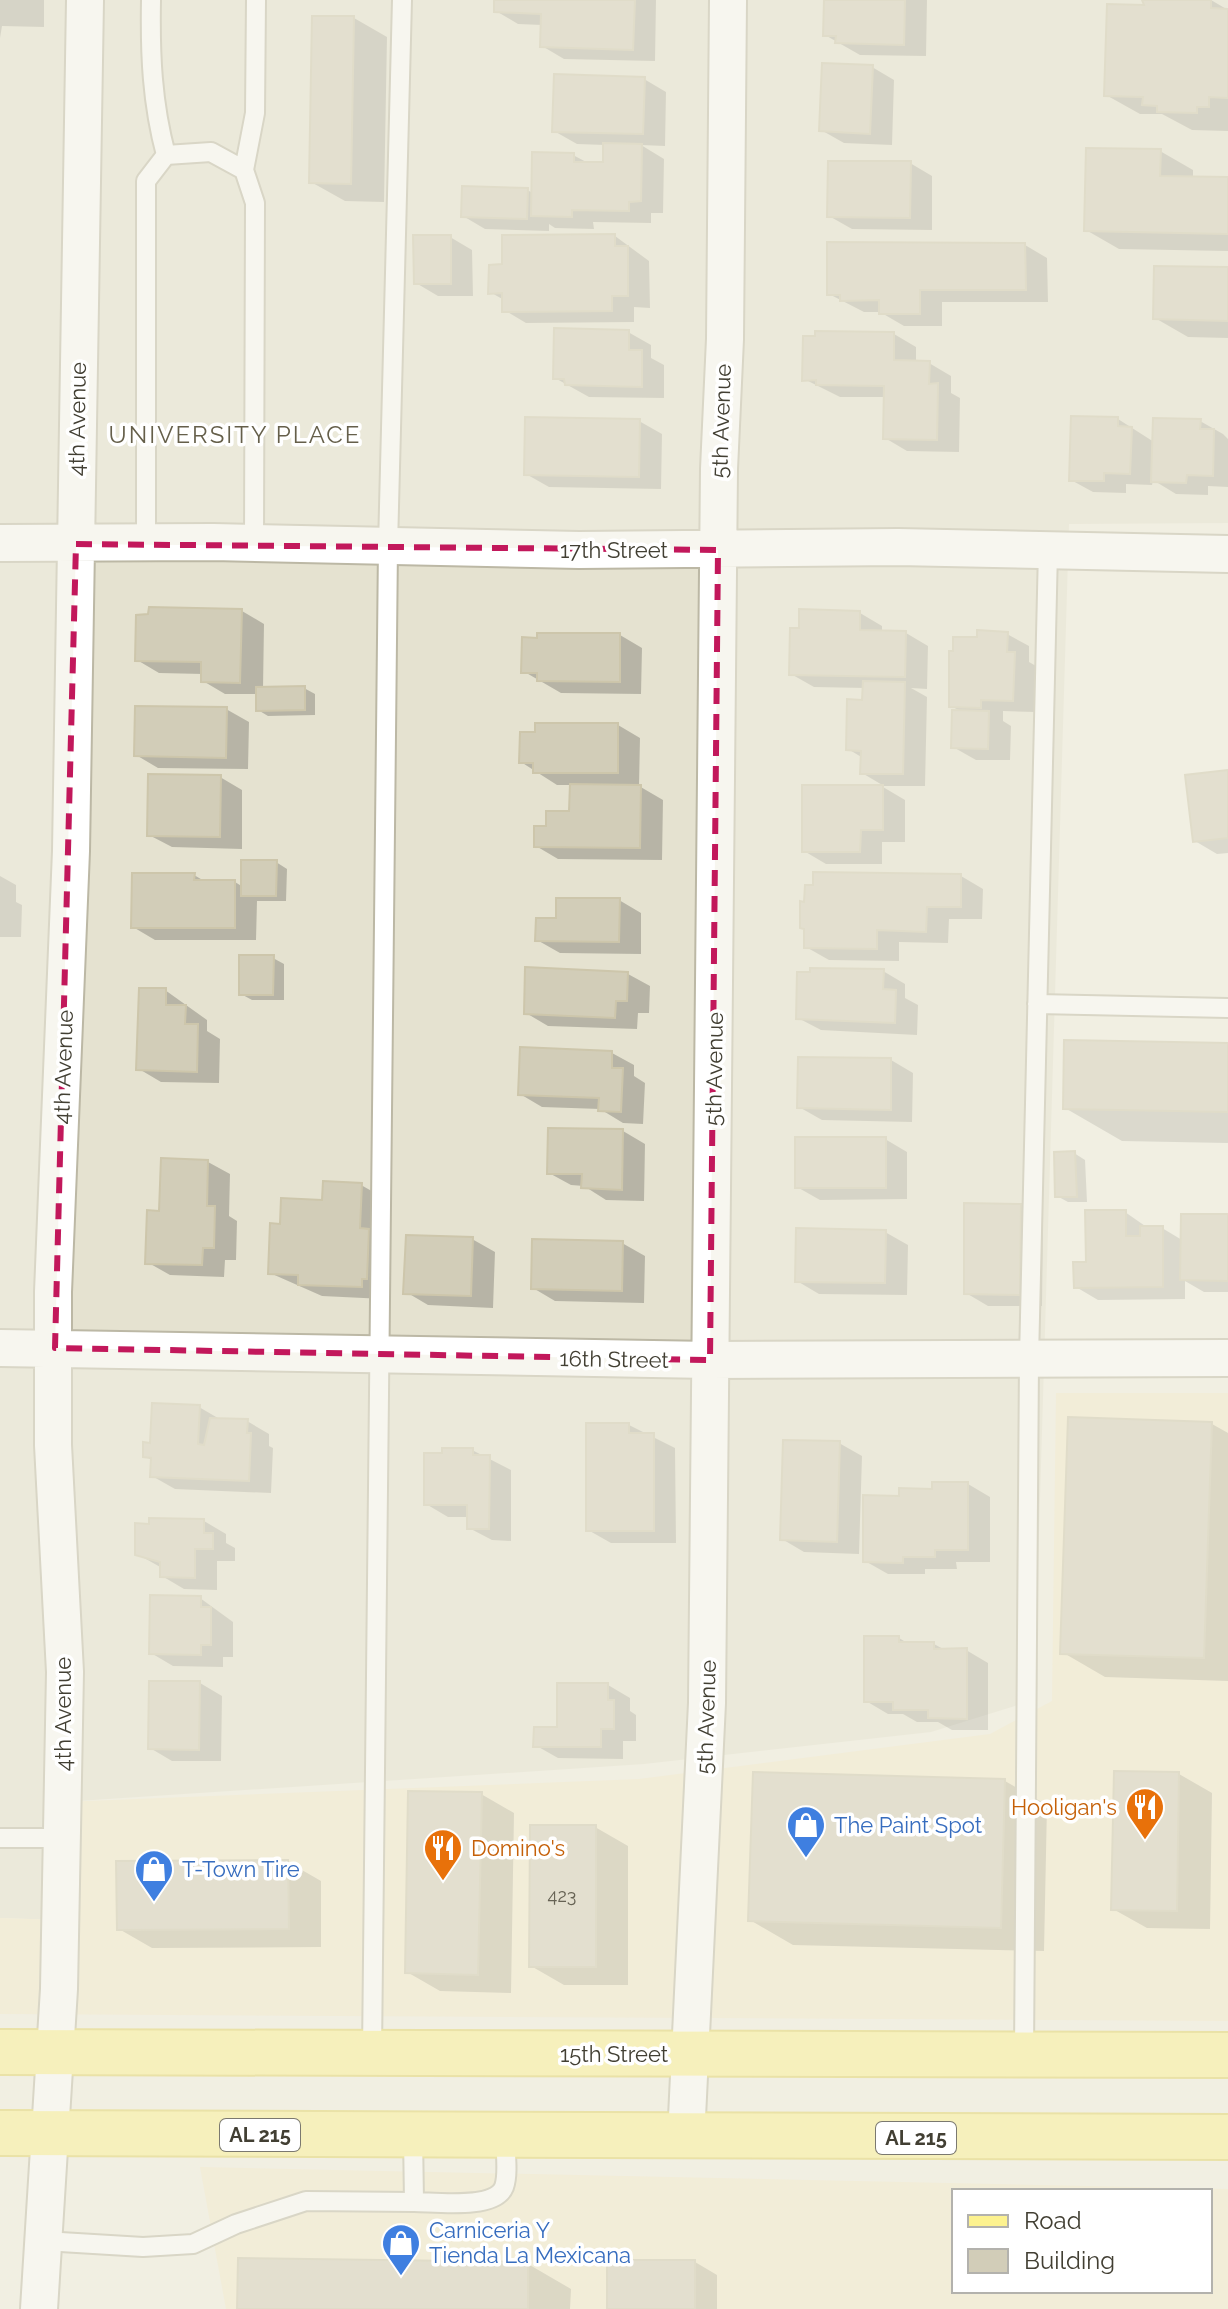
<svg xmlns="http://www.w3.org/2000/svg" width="1228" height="2309" font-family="Raleway,sans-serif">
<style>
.residential{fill:#e5e2d0}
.commercial{fill:#f4ebcc;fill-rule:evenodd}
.shadow{fill:#0003}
.building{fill:#d2cdb8;stroke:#cdc6ab;stroke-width:2}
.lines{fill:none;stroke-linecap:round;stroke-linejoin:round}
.lane-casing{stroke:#bcb8a5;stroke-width:22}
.street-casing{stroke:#bcb8a5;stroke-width:40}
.primary-casing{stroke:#e2d35f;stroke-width:48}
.lane{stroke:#fff;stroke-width:18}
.street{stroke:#fff;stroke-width:36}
.primary{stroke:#fdf28f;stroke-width:44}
.marked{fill:none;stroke:#c2185b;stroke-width:6;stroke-dasharray:16 10;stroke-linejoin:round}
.labels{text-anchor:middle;stroke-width:7;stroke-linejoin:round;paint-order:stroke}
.number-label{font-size:18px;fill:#666254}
.shield{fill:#fff;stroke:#7b7970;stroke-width:2}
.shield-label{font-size:20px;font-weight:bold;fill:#423f33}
.street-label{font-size:22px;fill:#423f33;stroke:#fff}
.food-label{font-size:22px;fill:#c56008;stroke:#fff;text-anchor:end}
.shop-label{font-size:22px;fill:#366cbe;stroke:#fff;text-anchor:start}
.neighbourhood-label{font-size:24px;letter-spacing:2px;fill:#655f4a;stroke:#fff}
</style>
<rect width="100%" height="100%" fill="#f1efe2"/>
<!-- residential -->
<path class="residential" d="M0,0H1228V523L1069,524L1034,1700L931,1732L644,1764L62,1802L60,1920L0,1918Z"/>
<!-- commercial -->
<path class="commercial" d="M1056,1393H1228V2021L0,2014V1918L59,1920L62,1802L639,1779L990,1734L1052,1701Z
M200,2167L1228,2189V2309H226ZM954,2191H1210V2291H954Z"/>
<!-- shadow -->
<path class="shadow" d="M0,0H44V27L2,26L0,38Z
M496,0H656L655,61L564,59L542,46V25L518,24L496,11Z
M826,0H927L926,56L860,55L825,35Z
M1144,0H1211L1228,10V131L1192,130L1162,114H1140L1106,95L1146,7Z
M354,18L387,37L384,202L345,201L311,182Z
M872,67L894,80L892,145L844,143L821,130Z
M644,79L666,92L665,146L641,145L664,159L663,213H651V223L593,222L594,229L555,228L549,224V231L485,229L463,216L527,190L533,193L573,155L590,164H605V145L577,144L554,131Z
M1160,151L1193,170V178L1228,179V251L1119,249L1086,230Z
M910,163L932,176V230L852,229L829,216Z
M615,236L649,261L650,308L634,307V322L526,323L504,310V300L490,292Z
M450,237L472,250L473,296H438L416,283Z
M1025,245L1047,258L1048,302H942V326H904L880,312H864L829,294Z
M1228,269V338L1188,337L1155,318Z
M628,332L651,345V358L664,365V398L589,397L555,378Z
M894,334L916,347V363H929L951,376V393L960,398L959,452L907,451L885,438V397H840L804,379Z
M1118,419L1154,442L1200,421L1223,434L1228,439V487L1208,486V495L1176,494L1153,480L1152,485L1126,484V493L1093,492L1071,480Z
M639,421L662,434L661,489L549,487L526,474Z
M242,611L264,624L263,689L304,688L315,694V715L268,716L258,710V694H225L203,681V674L159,673L137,660Z
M860,613L882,626V632L906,633L928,646L927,689L911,688L927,697L925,786H884L862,773L863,758L848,749L864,702L865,688L814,687L791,674L801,630Z
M1007,634L1029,646V662L1036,666L1035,712L1003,711V721L1011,726L1010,760H976L953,747L962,712L951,706L979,639Z
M620,635L642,648L641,694L561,693L523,671Z
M226,709L249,722L248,769L158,768L136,755Z
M618,725L640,738L639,786L663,800L662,860L558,859L536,846L547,828L571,813L572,785H557L521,762Z
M1228,772V853L1217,854L1195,841Z
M220,777L242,790V849L172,847L149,835Z
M883,787L905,800V842H882V864H826L804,851Z
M276,862L287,869L286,901H257L256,940H155L133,927L194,875L206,882H235L243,887Z
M0,876L16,885V902L22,905L21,937H0Z
M961,876L983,889L982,919H949L948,943L899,942V961L829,960L806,947Z
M619,900L641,913V954L560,953L537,940L558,920Z
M273,958L284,964V1000H252L241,994Z
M883,971L905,984V998L918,1005L917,1035L821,1030L798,1018Z
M628,974L650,986L649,1013H638L637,1029L548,1026L526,1013Z
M165,990L207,1020V1031L220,1039L219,1083L161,1082L139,1069Z
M1228,1045V1143L1122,1141L1065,1108Z
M612,1053L634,1065V1076L645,1083L643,1124L623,1123L600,1109L542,1107L520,1094Z
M891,1060L913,1073L912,1122L822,1120L799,1107Z
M623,1131L645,1144L644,1201L606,1200L584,1186L571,1185L549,1173Z
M885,1139L907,1152V1199L820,1200L797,1187Z
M1074,1153L1085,1160L1087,1202H1068L1057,1196Z
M208,1162L230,1174L229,1216L237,1221L236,1260H225L224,1277L170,1275L147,1262L161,1213Z
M361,1185L384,1198L382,1238L391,1244L389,1291L384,1299L322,1296L270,1273L282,1226Z
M1021,1206L1043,1218L1042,1306H988L966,1293Z
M1125,1212L1148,1228H1162L1182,1240L1228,1216V1292H1204L1185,1281V1299L1098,1300L1076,1287L1088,1264Z
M885,1232L908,1245L907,1295L819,1294L797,1281Z
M472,1239L495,1252L493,1308L428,1305L406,1292Z
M622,1243L645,1256L644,1303L555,1301L533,1288Z
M199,1407L223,1421H247L269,1434V1446L273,1448L271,1493L175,1489L152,1476L153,1461L145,1456L152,1445Z
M1212,1424L1228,1433V1681L1105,1677L1062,1652Z
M629,1425L675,1448L676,1543H611L588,1530Z
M839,1443L862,1456L859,1554L804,1552L782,1539Z
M472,1450L511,1470V1541L492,1540L469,1528V1517H448L426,1504Z
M968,1484L990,1497V1562H956L957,1569H925V1574H888L865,1561L901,1498Z
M204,1521L226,1534V1543L235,1548V1561H217V1590L184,1589L162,1576V1568L137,1554Z
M200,1598L233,1622V1657H223V1667L173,1666L151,1653Z
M899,1638L909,1644H934L945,1650H966L988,1663V1730H952L938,1722H917L903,1714H888L866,1701Z
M200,1683L222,1696L221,1761H172L150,1748Z
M608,1685L630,1698V1711L636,1715V1741H623V1759L558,1758L535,1745Z
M1179,1774L1212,1793L1210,1929L1147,1928L1113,1909Z
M1005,1781L1047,1805L1044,1951L793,1945L750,1920Z
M481,1794L514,1813L511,1993L440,1991L407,1972Z
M595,1827L628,1846V1985H564L531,1966Z
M288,1862L321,1881V1947L152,1948L119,1929Z
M695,2262L717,2275V2309H609Z
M528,2264L571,2289L570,2309H239Z"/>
<!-- building -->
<path class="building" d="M494,0H635L633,50L540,47L541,14L494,12Z
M824,0H905L904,45L835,43L836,36H823Z
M1142,0H1211V8L1228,9V98L1209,97V107H1197V113L1157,112V106L1142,105L1143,97L1104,96L1107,4L1144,5Z
M312,16H354L351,184L309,183Z
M822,63L873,65L870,134L819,131Z
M554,74L645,77L643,134L552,132Z
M603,143L642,144L641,201L629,202V211L572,210V217L531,216L532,152L574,153V162H603Z
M1086,148L1161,149L1160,176L1228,177V234L1084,231Z
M828,161H911L910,218L827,217Z
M462,186L528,188L527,219L461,217Z
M615,234V246H628V296H612V311L502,312V293L488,294L489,265L502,264V235Z
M413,235H451V284H414Z
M827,242L1025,243L1026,290H920V314H879V300L840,301V295H827Z
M1154,266L1228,267V321L1153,319Z
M554,328L629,330V350H642V387L565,385L564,379H553Z
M815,331L894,332V360L930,361L929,384L938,383L937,440L883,439L884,386L816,385V380L802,381L803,336H815Z
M1071,416L1118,417V426L1132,427L1130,474L1104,473V481H1069Z
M525,417L640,419L639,477L524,475Z
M1153,418L1201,419L1200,429H1214L1213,476L1187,475L1186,483L1151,482Z
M149,607L242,609L240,683L201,682V662L135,661L136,615L148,614Z
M799,609L860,611V630L906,631L905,677L789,675L790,628H799Z
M977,630L1008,632L1007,652H1015L1013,701L981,700V708L949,707V651H953V637H977Z
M537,633H620V682L537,681V673H521L522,637L537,638Z
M863,681L905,682L903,774H860L861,751L846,750L847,699L862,700Z
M305,686V710L256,711V687Z
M135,706L227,707L226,758L134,756Z
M952,710L989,711L988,749L951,748Z
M535,723H618V773H533V763H519L520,732H535Z
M1228,770V838L1193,842L1185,775Z
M148,774L221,775L220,837L147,836Z
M570,784L641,785L640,848L534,847V826H546V811H569Z
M802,785H883V830H861L860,852H802Z
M241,860H277L276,896H241Z
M813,872L961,874V907H927L926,932L877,930V949L804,948V929L800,928V901L804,902L805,885H813Z
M132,873H195L194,880H235V928H131Z
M556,898H620L619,942L535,941L536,918H556Z
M239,955H274L273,995H239Z
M525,967L628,972L627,1001H616L615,1018L524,1014Z
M810,968L884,969L883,989L896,990L895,1023L796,1019L797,972H810Z
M139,988H166V1005H186L185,1024H198L197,1072L136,1070Z
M1064,1040L1228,1043V1112L1063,1109Z
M520,1047L612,1051V1068H623L621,1112L598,1111L599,1098L518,1095Z
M798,1057L891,1058V1110L797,1108Z
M548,1128L623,1129L622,1190L581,1188L582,1174H547Z
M795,1137H886V1188H795Z
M1075,1151L1077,1197H1055L1054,1152Z
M161,1158L208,1160L207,1206H215L214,1248H203L202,1265L145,1264L147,1210L159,1211Z
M323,1181L362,1183L360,1228L369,1229L367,1279H362V1287L298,1285V1275L268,1274L270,1223L280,1224L281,1198L322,1200Z
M964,1203L1021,1204L1020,1295L964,1294Z
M1085,1210H1126V1236H1140V1226H1163V1287L1074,1288L1073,1262H1086Z
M1181,1214H1228V1281L1180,1280Z
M796,1228L886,1230L885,1283L795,1282Z
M406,1235L473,1237L471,1296L403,1294Z
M532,1239L623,1241L622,1291L531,1289Z
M152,1403L200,1405L198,1444L204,1445L210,1418L248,1419L247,1433H251L249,1481L150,1477L151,1458L143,1457V1442L150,1443Z
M1068,1417L1212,1422L1204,1658L1060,1654Z
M586,1423H629V1433H654V1531H586Z
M783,1440L840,1441L837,1542L780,1540Z
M442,1448H473V1455H490L489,1529H467V1505H424V1453H442Z
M932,1482H968V1550H935V1557H903V1563L863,1562V1495L899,1496V1488L932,1489Z
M149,1518L204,1519V1533H213V1549H195V1578L160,1577V1562L135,1555V1523L149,1524Z
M150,1595L201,1596V1607H211V1645H201V1655L149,1654Z
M864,1636H899V1642H934V1649L967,1648V1719L928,1718V1710H893V1702H864Z
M149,1681H200L199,1750L148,1749Z
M557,1683H608V1700H614V1729H601V1747H533L534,1727H557Z
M1114,1771L1179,1772L1177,1911L1111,1910Z
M753,1772L1005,1779L1001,1928L748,1921Z
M408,1791L482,1792L478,1975L405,1973Z
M530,1825H596V1967H529Z
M288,1860L289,1929L117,1930L116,1861Z
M238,2258L528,2262V2309H237Z
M607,2260H695V2309H607Z"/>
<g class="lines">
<defs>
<path id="lane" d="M151,0C150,54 152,103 166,155
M244,170L255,113L256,0
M146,543V181L166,155L211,152L244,170L255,203L254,543
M1037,1004L1228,1008
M0,1838H61
M372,2053L388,546L402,0
M1024,2054L1029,1359L1048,550
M413,2135L414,2202C435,2202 495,2210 504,2187C509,2173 505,2151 505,2136
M44,2241L143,2247L193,2244L236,2224L306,2201L414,2202"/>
<path id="street" d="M0,543L213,542L579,550L898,547L1228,554
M0,1348L710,1360L1228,1358
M686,2138L707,1703L719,469L725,339L728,0
M39,2309L59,1989L65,1672L53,1445V1292L71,851L85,0"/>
<path id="primary" d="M0,2052L1228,2055
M0,2133L1228,2137"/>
</defs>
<!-- lane casing -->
<use href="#lane" class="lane-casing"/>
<!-- street casing -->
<use href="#street" class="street-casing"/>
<!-- primary casing -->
<use href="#primary" class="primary-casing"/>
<!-- lane -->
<use href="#lane" class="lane"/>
<!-- street -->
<use href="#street" class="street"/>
<!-- primary -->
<use href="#primary" class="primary"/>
</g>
<!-- marked area -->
<path d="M0 0H1228V2309H0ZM76,544L718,550L710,1360L55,1348Z" fill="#f1efe2" fill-opacity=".55" fill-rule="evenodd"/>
<path class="marked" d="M76,544L718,550L710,1360L55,1348Z"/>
<!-- icons -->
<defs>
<symbol id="restaurant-pin" viewBox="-11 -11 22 30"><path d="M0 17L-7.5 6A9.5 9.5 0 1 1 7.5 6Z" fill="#e8710a" stroke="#fff"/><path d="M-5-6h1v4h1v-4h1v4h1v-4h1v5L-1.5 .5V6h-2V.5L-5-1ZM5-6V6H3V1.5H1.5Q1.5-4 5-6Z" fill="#fff"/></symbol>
<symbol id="shop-pin" viewBox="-11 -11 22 30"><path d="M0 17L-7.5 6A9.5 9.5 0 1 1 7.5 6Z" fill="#3f7fe0" stroke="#fff"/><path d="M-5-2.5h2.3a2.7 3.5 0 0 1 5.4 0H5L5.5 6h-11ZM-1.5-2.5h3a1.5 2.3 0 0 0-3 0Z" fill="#fff"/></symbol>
</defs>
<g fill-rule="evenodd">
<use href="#restaurant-pin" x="1123" y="1785" width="44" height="60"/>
<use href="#shop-pin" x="784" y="1803" width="44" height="60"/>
<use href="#restaurant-pin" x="421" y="1826" width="44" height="60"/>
<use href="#shop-pin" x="132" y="1847" width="44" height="60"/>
<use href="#shop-pin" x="379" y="2221" width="44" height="60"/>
</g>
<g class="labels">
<!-- number labels -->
<g class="number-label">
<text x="562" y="1902">423</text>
</g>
<!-- shield labels -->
<g class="shield">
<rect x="220" y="2119" width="80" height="32" rx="6"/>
<rect x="876" y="2122" width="80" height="32" rx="6"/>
</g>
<g class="shield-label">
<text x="260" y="2142">AL 215</text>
<text x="916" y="2145">AL 215</text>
</g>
<!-- street labels -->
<g class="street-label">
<text transform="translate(77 419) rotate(-89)" y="8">4th Avenue</text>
<text transform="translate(721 421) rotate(-88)" y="8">5th Avenue</text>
<text x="614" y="558">17th Street</text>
<text transform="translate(63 1067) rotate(-88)" y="8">4th Avenue</text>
<text transform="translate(714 1069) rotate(-89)" y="8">5th Avenue</text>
<text transform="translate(614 1359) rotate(1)" y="8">16th Street</text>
<text transform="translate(63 1714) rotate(-90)" y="8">4th Avenue</text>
<text transform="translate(706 1717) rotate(-88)" y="8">5th Avenue</text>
<text x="614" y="2062">15th Street</text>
</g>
<!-- food labels -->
<g class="food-label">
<text x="1117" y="1815">Hooligan's</text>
<text x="471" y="1856" text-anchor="start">Domino's</text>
</g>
<!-- shop labels -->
<g class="shop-label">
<text x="834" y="1833">The Paint Spot</text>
<text x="182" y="1877">T-Town Tire</text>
<text x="429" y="2238">Carniceria Y<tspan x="429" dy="25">Tienda La Mexicana</tspan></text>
</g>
<!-- neighbourhood labels -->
<g class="neighbourhood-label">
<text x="235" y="443">UNIVERSITY PLACE</text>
</g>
</g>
<!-- legend -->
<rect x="952" y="2189" width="260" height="104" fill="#ffffff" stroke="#b3b2ad" stroke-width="2"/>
<rect x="968" y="2215" width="40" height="12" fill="#fdf28f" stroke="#b3b2ad" stroke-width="2"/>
<text x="1024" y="2229" font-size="24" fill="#423f33">Road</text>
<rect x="968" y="2249" width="40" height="24" fill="#d2cdb8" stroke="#b3b2ad" stroke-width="2"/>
<text x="1024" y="2269" font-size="24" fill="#423f33">Building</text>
</svg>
